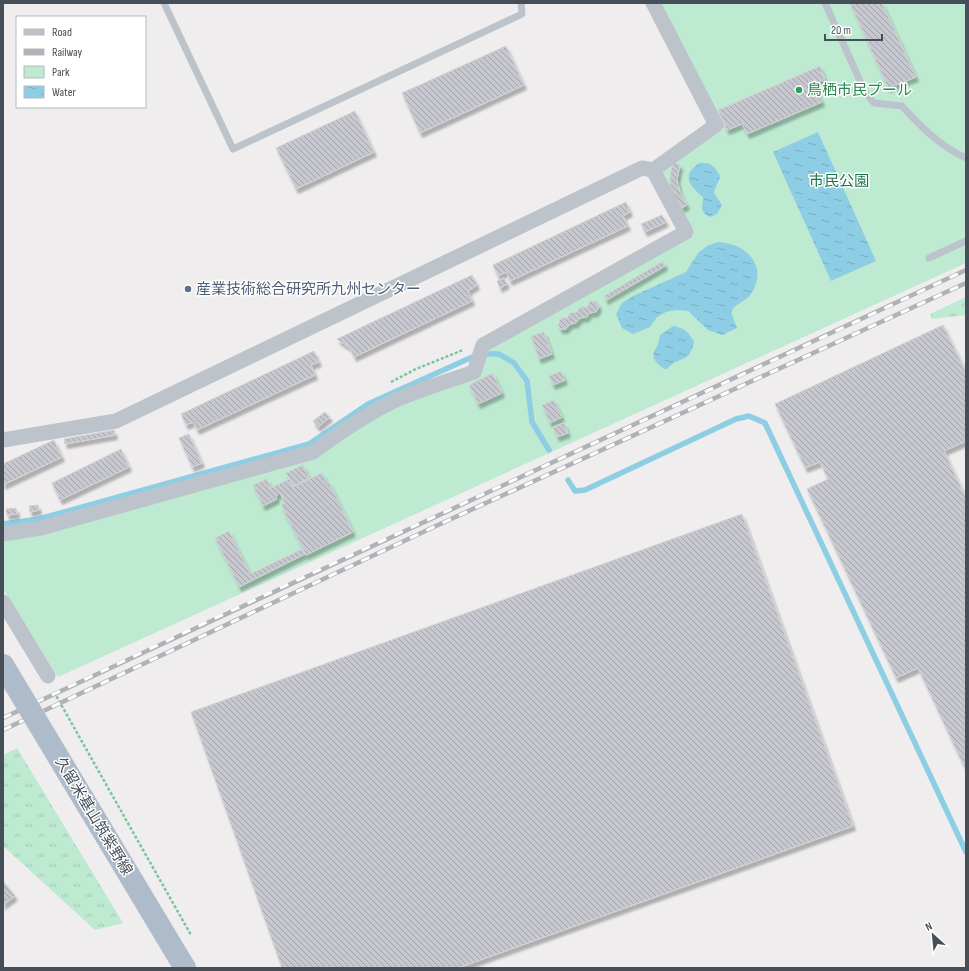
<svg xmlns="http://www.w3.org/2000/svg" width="969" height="971" font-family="'Sofia Sans Condensed','Noto Sans JP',sans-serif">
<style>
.grass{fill:url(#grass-tufts)}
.park{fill:#bdead1}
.water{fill:url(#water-ripples)}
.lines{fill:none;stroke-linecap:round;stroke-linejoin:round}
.stream{stroke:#8ecee4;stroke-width:5.5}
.building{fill:url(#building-back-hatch);stroke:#d1d3d8;filter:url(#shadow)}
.path{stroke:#78c5a3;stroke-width:2.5;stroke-dasharray:3 2;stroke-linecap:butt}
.lane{stroke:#bcc3cb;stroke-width:7}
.street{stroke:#bcc3cb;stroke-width:15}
.rail-casing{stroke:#afb2b6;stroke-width:4.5}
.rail{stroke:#fff;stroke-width:3;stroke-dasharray:9;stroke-linecap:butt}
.primary-bridge{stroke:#aebbca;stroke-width:22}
.leisure-dot{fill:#2e9e5b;stroke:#fff;stroke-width:1.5}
.service-dot{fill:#5c6f8a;stroke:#fff;stroke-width:1.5}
.labels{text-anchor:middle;stroke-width:3;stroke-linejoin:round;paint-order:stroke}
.leisure-label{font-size:15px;fill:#27864d;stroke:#fff;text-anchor:start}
.park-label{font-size:15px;fill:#1d734c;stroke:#fff}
.service-label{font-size:15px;fill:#4e5e75;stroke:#fff;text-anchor:start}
.street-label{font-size:15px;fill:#464f58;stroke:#fff}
</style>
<defs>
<pattern id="grass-tufts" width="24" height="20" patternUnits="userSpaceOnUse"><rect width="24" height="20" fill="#bdead1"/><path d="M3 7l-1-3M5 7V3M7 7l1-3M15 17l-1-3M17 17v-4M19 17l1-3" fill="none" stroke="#a4cab6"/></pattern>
<pattern id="water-ripples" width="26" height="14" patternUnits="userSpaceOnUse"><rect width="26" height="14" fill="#8ecee4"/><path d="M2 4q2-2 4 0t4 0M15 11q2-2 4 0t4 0" fill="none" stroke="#76aabc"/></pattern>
<pattern id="building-back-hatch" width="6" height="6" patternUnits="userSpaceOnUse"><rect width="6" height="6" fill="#c7c8cf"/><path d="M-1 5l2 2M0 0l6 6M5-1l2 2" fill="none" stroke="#a3a5ab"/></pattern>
<filter id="shadow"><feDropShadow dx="2.5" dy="4.5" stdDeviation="1" flood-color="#0004"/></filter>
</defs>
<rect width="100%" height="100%" fill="#efeded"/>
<!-- grass -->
<path class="grass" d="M966,297V315L932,319L930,314Z
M17,748L123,923L95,930L3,846V755Z"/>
<!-- park -->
<path class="park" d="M658,3H966V263L58,677L3,589V541L47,534L316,457L378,415L478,375L492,346L694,234L661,175L664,168L723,129Z"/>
<!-- water -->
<path class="water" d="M818,132L876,261L831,281L773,152Z
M699,163C711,162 714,166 720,176C719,183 715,186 714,193L722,205L717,214L711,217L706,215L702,210L703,197C689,185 681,176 699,163Z
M718,242C746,243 769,266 751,294C745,302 735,303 731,312L737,328L722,335L708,330L688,311L676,310L666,312L657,317L650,327L633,334L622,328L616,314L622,303L633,296L686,272L698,253L707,246Z
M673,326C684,328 689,332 694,342C689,365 679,355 667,369H664C643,353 659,353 660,335Z"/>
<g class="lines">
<!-- stream -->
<path class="stream" d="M568,480L575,491L585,490L736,419L749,416L765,423L966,852
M3,524L39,519L309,444L368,404L479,354H499L514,363L527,381L532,422L549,450"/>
</g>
<!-- building -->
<path class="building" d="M850,3H882L916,77L888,88Z
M506,46L524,85L420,133L402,93Z
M820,66L825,79L814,84L822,102L747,134L742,124L727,130L718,110Z
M355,111L374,152L296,189L276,148Z
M673,162L680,165L677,180L680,192L687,205L682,208L673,194L670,186V177Z
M626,202L630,212L623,216L628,226L510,281L506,272L498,276L493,265Z
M662,215L666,222L645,232L641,224Z
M663,261L665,266L606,300L604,296Z
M472,275L477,285L468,291L472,301L354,357L350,348L337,339Z
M504,278L507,284L500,288L497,281Z
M590,301L597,302L599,307L596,312L589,313L587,317L580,318L576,323L570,324L566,329H560L558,324L561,318H567L570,313L577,312L580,307H587Z
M943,325L966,372V441L944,451L966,498V771L918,668L896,678L807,489L828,479L820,462L805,468L775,404Z
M544,332L552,354L539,359L531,336Z
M314,351L319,362L311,365L315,375L197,430L193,422L186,425L181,414Z
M561,371L565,380L553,385L549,376Z
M493,373L502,393L478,404L469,385Z
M554,400L562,417L550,423L542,405Z
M325,412L330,417L318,427L313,421Z
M564,423L568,433L557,437L553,427Z
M114,430L115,435L65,444L64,439Z
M189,434L202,463L192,467L179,438Z
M54,440L62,457L3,485V464Z
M121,449L129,467L60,500L52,483Z
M303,465L309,478L293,486L286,473Z
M322,473L327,483L329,482L353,532L306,555L281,505L285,503L280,493L276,496L277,499L263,506L253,485L267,479L271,488L289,479L293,487Z
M38,505L39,510L30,512L29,506Z
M16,508L17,514L7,515L6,509Z
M742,514L853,826L458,968H282L191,712Z
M229,531L250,574L302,549L305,554L239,587L215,538Z
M3,881L15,896L3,905Z"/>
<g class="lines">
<!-- path -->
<path class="path" d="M391,382L416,369L463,350
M54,692L191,935"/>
<!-- lane -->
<path class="lane" d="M164,3L233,149L522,14L521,3
M825,3L865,92L874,103L902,106C920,126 941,147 966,158
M929,258L966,241"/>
<!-- street -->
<path class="street" d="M3,440L116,421L642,168L653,170L716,125L653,3
M3,534L41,528L313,452C339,433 366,414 396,400C421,389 448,381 474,372L483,345L686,232L653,170
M3,602L48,676"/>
<defs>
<path id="rail" d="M3,718C323,566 646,421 966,270
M3,730L438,525L966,283"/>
</defs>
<!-- rail casing -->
<use href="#rail" class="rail-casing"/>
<!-- rail -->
<use href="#rail" class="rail"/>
<!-- primary-bridge -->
<path class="primary-bridge" d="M3,665L185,968"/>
</g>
<!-- markers -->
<circle class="leisure-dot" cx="799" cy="90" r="4"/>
<circle class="service-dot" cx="188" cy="289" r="4"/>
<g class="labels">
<!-- leisure labels -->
<g class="leisure-label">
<text x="807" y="95">鳥栖市民プール</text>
</g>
<!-- park labels -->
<g class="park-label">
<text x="839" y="186">市民公園</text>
</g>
<!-- service labels -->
<g class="service-label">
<text x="196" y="294">産業技術総合研究所九州センター</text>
</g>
<!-- street labels -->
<g class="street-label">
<text transform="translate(94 816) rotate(59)" y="5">久留米基山筑紫野線</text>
</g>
</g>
<!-- border -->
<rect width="969" height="971" fill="none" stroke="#464f58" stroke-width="8"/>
<!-- legend -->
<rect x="16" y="16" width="130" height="92" fill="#ffffff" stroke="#b5b9bc"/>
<rect x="24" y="29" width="20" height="6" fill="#bcc3cb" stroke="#b5b9bc"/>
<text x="52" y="36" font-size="12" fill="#464f58">Road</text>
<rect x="24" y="49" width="20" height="6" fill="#afb2b6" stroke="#b5b9bc"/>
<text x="52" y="56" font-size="12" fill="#464f58">Railway</text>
<rect x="24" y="66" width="20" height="12" fill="#bdead1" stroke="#b5b9bc"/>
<text x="52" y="76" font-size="12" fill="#464f58">Park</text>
<rect x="24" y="86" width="20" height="12" fill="url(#water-ripples)" stroke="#b5b9bc"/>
<text x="52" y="96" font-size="12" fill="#464f58">Water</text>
<!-- north arrow -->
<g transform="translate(933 935) rotate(333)" stroke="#ffffff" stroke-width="3" paint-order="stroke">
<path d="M0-3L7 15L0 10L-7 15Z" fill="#464f58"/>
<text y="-6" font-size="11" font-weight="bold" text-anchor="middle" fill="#464f58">N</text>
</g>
<!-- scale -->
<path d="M825 34v6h57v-6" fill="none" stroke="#464f58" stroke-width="2"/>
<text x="831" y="34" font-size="12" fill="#464f58" stroke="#ffffff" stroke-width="3" paint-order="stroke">20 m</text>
</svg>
